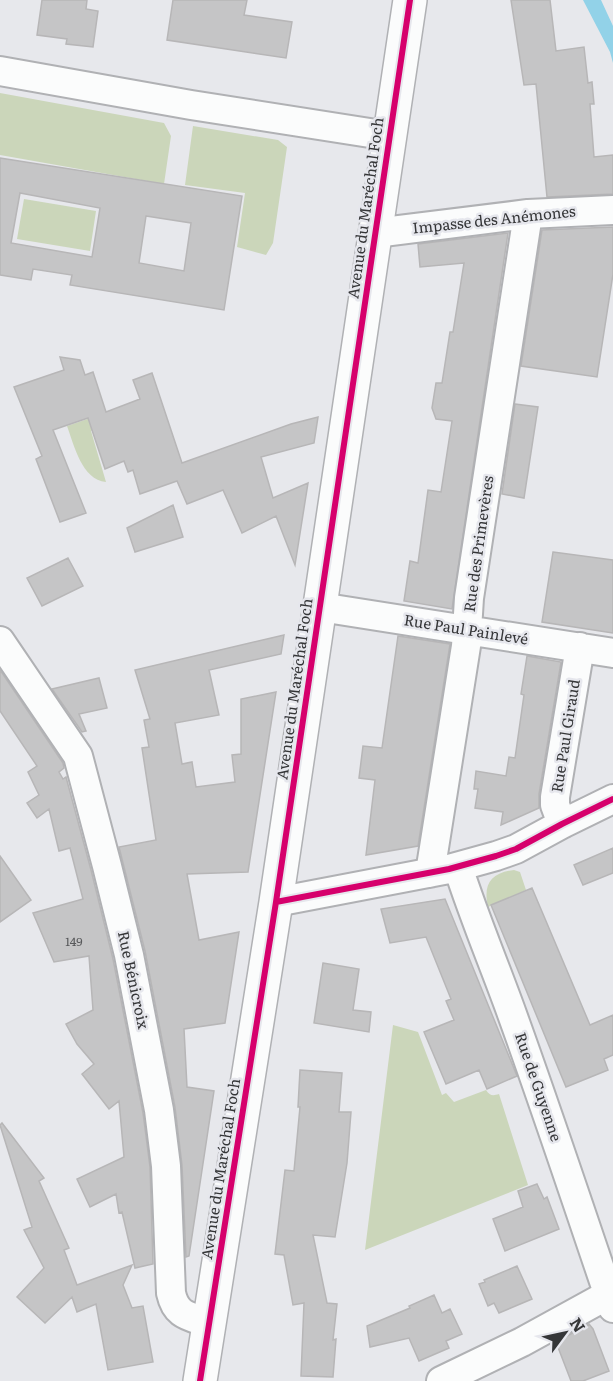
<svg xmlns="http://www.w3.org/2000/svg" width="613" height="1381" font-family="Literata,serif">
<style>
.green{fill:#cbd6ba}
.water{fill:#92d2e8}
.building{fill:#c5c5c6;stroke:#b7b6b7;stroke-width:1.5;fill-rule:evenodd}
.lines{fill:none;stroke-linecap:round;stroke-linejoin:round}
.minor-casing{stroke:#b0b1b4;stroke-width:32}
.major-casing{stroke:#b0b1b4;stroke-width:36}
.minor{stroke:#fbfcfc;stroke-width:28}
.major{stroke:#fbfcfc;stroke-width:33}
.cycleway-casing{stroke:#e6e7ed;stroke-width:10}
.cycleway{stroke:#d6006c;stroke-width:6}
.labels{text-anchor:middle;stroke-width:5;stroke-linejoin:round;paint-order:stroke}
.number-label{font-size:12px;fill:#595a5c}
.street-label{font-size:15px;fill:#353638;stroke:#e6e7ed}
</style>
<rect width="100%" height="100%" fill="#e7e8ec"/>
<!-- green -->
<path class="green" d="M0,93L164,123L171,136L164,184L0,155Z
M193,126L278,140L287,147L273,243L266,255L237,247L245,193L185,185Z
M24,199L96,211L90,251L17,239Z
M132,404L136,415L91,431L106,482C82,480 74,445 67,426Z
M514,870L520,872L526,890L488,907C483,885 490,873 514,870Z
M393,1025L418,1032L442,1095L446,1093L454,1102L486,1090C490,1096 493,1096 499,1094L528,1185L365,1250Z"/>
<!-- water -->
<path class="water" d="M583,0H601L613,26V63L610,52Z"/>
<!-- building -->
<path class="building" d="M42,0H87L86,9L98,11L93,47L66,44L67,39L37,35Z
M173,0H247L244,15L292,22L286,58L167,40Z
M511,0H550L556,51L584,47L588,83L592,82L594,104H590L594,157L613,155V194L547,197L536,84L524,85Z
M0,158L242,196L224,310L70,285L72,275L33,269L31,280L0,275ZM20,193L100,208L92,257L11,243ZM146,216L191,223L184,271L139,263Z
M613,227V274L597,377L521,366L542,230Z
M508,233L452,609L404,601L410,561L418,563L428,490L441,492L452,421L436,419L432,408L436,383H442L450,332H453L464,263L420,267L418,244Z
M60,357L80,360L85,375L93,372L106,412L140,399L133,380L152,373L182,463L291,424L318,417L314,443L261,457L273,498L308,483L295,565L276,516L242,533L223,490L187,504L177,481L140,494L133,470L128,472L124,461L105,469L88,418L53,430L86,513L60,522L36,459L42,456L14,387L64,370Z
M515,404L538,407L524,498L502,494Z
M173,505L183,537L135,552L127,528Z
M553,552L613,560V633L542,622Z
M68,558L83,586L42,606L27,578Z
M284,635L281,654L209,670L219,715L175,723L182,764L192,762L196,787L235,782L232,755L241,754V699L276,692L248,872L187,874L199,940L239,932L225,1023L184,1029L187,1087L214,1091L189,1256L186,1257L182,1165L175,1107L145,951L119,847L156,840L142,748L149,747L144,720L150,719L135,670Z
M398,636L450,644L418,846L366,855L375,780L359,778L363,746L382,748Z
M527,656L561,662L539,794V808L501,825L503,812L475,808L478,789H474L476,771L506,776L509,757L515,758L524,695L521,694Z
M0,670L63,763L64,768L59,772L63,779L66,777L91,870L113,959L143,1113L150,1167L153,1264L135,1268L122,1212L119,1213L116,1194L90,1207L77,1179L124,1157L119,1101L109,1109L82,1074L94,1064L77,1044L66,1024L93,1010L89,956L54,962L33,913L83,899L70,848L59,851L49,809L37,818L27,803L39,795L28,772L37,766L0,711Z
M99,678L107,708L79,714L86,731L82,732L52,689Z
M613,848V873L583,885L574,865Z
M0,856L31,900L0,922Z
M532,888L590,1025L613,1015V1055L604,1059L608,1070L566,1087L491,905Z
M445,899L517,1076L487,1089L479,1070L446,1084L424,1032L454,1020L446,1001L451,999L426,937L390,943L381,909Z
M323,963L359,969L353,1010L371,1012L369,1032L314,1023Z
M300,1070L342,1073L339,1112H351L347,1163L335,1237L313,1235L327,1303L337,1304L333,1340L336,1339L333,1377L301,1376L304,1303L293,1305L284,1255L275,1254L285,1170L294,1171L300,1107H298Z
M2,1123L44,1178L39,1181L69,1248L64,1250L77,1285L132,1265L123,1285L132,1308L143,1306L153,1362L108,1370L96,1304L77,1312L72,1297L45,1323L17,1297L44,1268L24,1230L32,1227L0,1125Z
M537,1184L544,1199L547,1197L559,1229L505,1251L493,1219L523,1207L518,1191Z
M517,1266L532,1299L499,1313L494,1303L488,1306L479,1284L485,1282L484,1280Z
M434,1295L442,1313L450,1309L462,1334L446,1341L449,1348L419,1361L409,1338L370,1347L367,1326L410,1308L409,1306Z
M589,1324L593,1329L609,1371L583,1381H571L556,1342Z"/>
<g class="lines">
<defs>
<path id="minor" d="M0,71L191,105L389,136
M375,233L528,214L613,210
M320,607L613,653
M0,641L78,756L107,866L129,955L159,1110L166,1166L171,1293C176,1316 189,1316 209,1323
M562,824L555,805V797L580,647
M458,867C474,917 494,964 512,1014C547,1111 580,1210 613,1308
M430,873L466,646L469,598L528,214
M276,902L449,869L496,856L516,849L562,824L613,799
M441,1381L522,1342L613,1292"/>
<path id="major" d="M200,1381L276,902L410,0"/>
</defs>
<!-- minor casing -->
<use href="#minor" class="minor-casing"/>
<!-- major casing -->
<use href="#major" class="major-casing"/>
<!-- minor -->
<use href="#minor" class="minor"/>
<!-- major -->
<use href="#major" class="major"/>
<defs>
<path id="cycleway" d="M276,902L449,869L496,856L516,849L562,824L613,799
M200,1381L276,902L410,0"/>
</defs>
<!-- cycleway casing -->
<use href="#cycleway" class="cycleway-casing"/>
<!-- cycleway -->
<use href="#cycleway" class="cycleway"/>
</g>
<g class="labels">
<!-- number labels -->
<g class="number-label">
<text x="74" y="946">149</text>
</g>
<!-- street labels -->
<g class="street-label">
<text transform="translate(366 208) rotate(-82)" y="5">Avenue du Maréchal Foch</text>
<text transform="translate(494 220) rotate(-6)" y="5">Impasse des Anémones</text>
<text transform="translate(479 544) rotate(-82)" y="5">Rue des Primevères</text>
<text transform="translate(466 630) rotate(9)" y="5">Rue Paul Painlevé</text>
<text transform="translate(295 689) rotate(-82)" y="5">Avenue du Maréchal Foch</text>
<text transform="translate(566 736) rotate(-81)" y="5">Rue Paul Giraud</text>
<text transform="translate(133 980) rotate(78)" y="5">Rue Bénicroix</text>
<text transform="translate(538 1087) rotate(71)" y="5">Rue de Guyenne</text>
<text transform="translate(221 1169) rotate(-81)" y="5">Avenue du Maréchal Foch</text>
</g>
</g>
<!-- north arrow -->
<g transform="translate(565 1333) rotate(57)" stroke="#e6e7ed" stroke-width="4.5" paint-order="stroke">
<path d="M0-4.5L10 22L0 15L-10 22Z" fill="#353638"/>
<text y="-9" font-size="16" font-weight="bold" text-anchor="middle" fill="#353638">N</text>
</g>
</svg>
